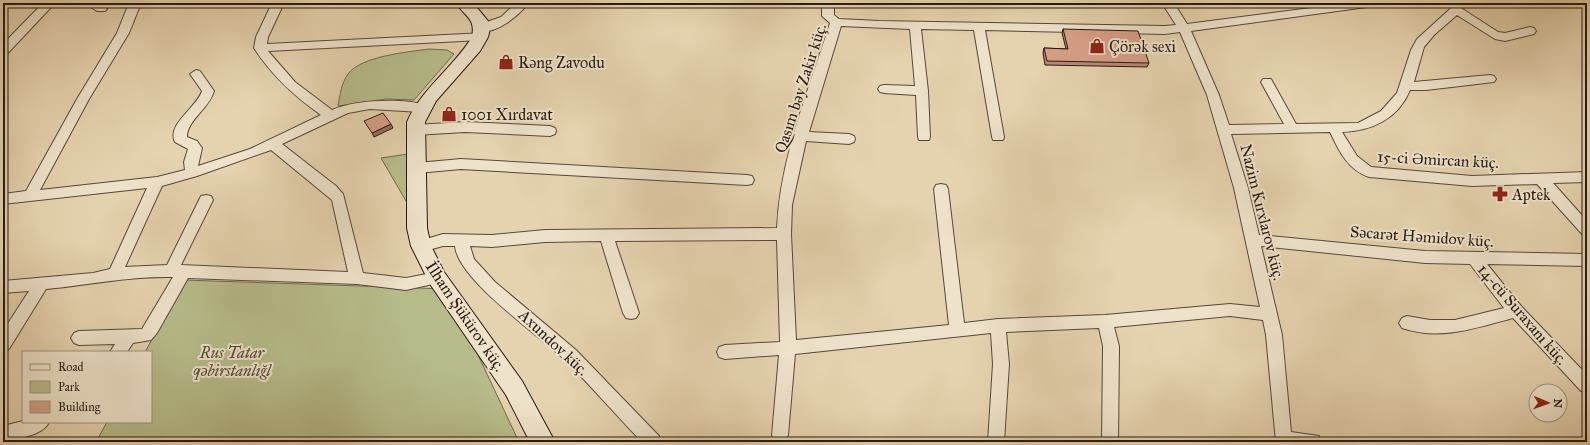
<svg xmlns="http://www.w3.org/2000/svg" width="1590" height="445" font-family="'IM FELL Great Primer',serif">
<style>
.green{fill:#b6bb89;stroke:#6e6a4e}
.lines{fill:none;stroke-linecap:round;stroke-linejoin:round}
.street-casing{stroke:#56483a;stroke-width:2}
.secondary-casing{stroke:#261a13;stroke-width:2}
.street{fill:#eee2ca;fill-rule:evenodd}
.secondary{fill:#eee2ca;fill-rule:evenodd}
.wall{fill:#b88874;stroke:#261a13}
.shaded-wall{fill:#966f5e;stroke:#261a13}
.building{fill:#d69e87;stroke:#261a13}
.labels{text-anchor:middle;stroke-width:4;stroke-linejoin:round;paint-order:stroke}
.poi-label{font-size:16px;fill:#261a13;stroke:#eee2ca;text-anchor:start}
.street-label{font-size:16px;fill:#261a13;stroke:#eee2ca}
.park-label{font-size:16px;font-style:italic;fill:#514a36;stroke:#eee2ca}
</style>
<rect width="100%" height="100%" fill="#e5d2ae"/>
<filter id="stains"><feTurbulence type="fractalNoise" baseFrequency=".005" numOctaves="4"/><feColorMatrix values="0 0 0 0 .2 0 0 0 0 .09 0 0 0 0 .02 0 0 0 .5 -.17"/></filter>
<radialGradient id="worn" r=".72"><stop offset=".6" stop-color="#630" stop-opacity="0"/><stop offset="1" stop-color="#630" stop-opacity=".3"/></radialGradient>
<!-- green -->
<path class="green" d="M429,49L447,50L454,54L414,100L386,99L338,106C340,95 341,84 348,74C361,56 408,52 429,49Z
M408,154L410,208L381,158Z
M184,280L447,289L519,442H96L107,422H151V352H145Z"/>
<g class="lines">
<defs>
<path id="street" d="M43,3H55L7,54L3,55V44Z
M85,3H99L107,9L105,11H97Z
M129,3H141L129,33L89,99L40,190L157,177L185,170L184,162L188,149L175,142C166,125 197,107 202,91L190,74L196,70L200,71L214,91C209,109 187,120 187,137L197,141L202,148L198,166L250,149L321,115C294,96 272,76 254,48L256,37L272,3H284L268,37L267,44L485,33L487,36L485,39L481,40L268,51L295,82L332,110C354,100 402,98 425,105L427,108L425,111L421,112L370,109L348,113L282,144L336,186L343,194L363,273L406,278L437,272L442,274L444,278L442,282L406,290L357,284L188,278L157,333L151,340L133,343L127,352H110L115,344L79,345L74,343L71,338L74,333L79,331L142,329L173,277C131,276 88,285 46,289L9,349L3,351V331L29,291L3,293V281L93,273L110,269L147,188L3,204V194L26,191L77,99L117,33ZM271,150L332,200L348,272L181,265L213,200L211,196L206,195L201,196L167,265L125,267L162,186L197,176Z
M516,3H528C519,16 495,35 478,31L476,28L478,25L501,17Z
M822,3H834V15L839,19L879,21L1165,26L1176,25L1162,3H1174L1187,24L1350,3H1380L1374,6L1191,31L1219,95L1229,125L1284,124L1261,82L1263,79H1271L1296,124L1358,123L1381,111L1397,93L1411,50L1417,39L1450,9L1449,3H1461V8L1498,32L1505,33L1530,27L1534,28L1536,31L1534,34L1505,41L1495,39L1457,15L1434,35L1424,47L1414,82L1490,75L1494,76L1496,79L1494,82L1426,90H1410C1398,119 1372,131 1342,132L1357,156L1371,167L1472,176L1587,172V182L1553,183L1587,221V236L1582,234L1537,184L1472,186L1369,177C1348,170 1339,151 1330,132L1231,134L1248,188L1259,235L1425,251L1587,254V266L1487,264L1521,306L1587,375V393L1581,391L1513,318C1476,328 1440,341 1402,328L1399,323L1402,318L1407,316L1430,320H1455L1504,308L1470,264L1425,263L1261,246L1282,335L1291,432L1319,436L1321,442H1276L1266,335L1263,320L1230,316L1114,327L1119,346L1118,442H1102L1103,346L1099,328L1006,332L1009,364L1004,442H988L993,364L991,333L795,354L788,435L786,441L782,442L774,441L772,435L779,355L725,359L719,357L717,352L719,347L725,345L780,342L777,240L615,241L639,313L636,318L631,319L626,318L623,313L601,241L545,242L492,247L470,246L474,259L495,282L576,350L659,436L661,442H642C616,415 591,386 565,360C539,335 458,280 455,246H443L421,252L416,250L414,246L416,242L443,234L492,235L545,230L777,228C780,158 809,89 830,23L822,16ZM841,26L910,29L915,86L884,85L880,86L878,89L880,92L884,93L916,95L918,137L919,140H929L930,137L928,91L921,29L974,30L992,137L993,140H1003L1004,137L985,30L1165,34L1180,32L1207,95L1234,188L1260,307L1230,304L1105,315L998,319L964,323L948,189L946,185L941,184L936,185L934,189L949,325L796,340L791,234L792,205L806,141L849,144L854,142L855,139L854,136L849,134L809,132Z
M465,122L550,126L555,128L556,131L555,134L550,136L465,132L415,135L410,133L409,130L410,127L415,125Z
M461,159L747,175L752,176L754,180L752,184L747,185L461,169L417,173L412,171L410,168L412,165L417,163Z
M23,421L49,422C43,436 17,438 3,442V426Z"/>
<path id="secondary" d="M456,3H473L488,21L490,28L488,37L480,51L436,101L425,122L427,228L431,246L444,272L522,381L555,442H530L506,395L430,284L411,246L407,228V122C422,88 453,68 472,37C476,18 465,17 456,3Z"/>
</defs>
<!-- street casing -->
<use href="#street" class="street-casing"/>
<!-- secondary casing -->
<use href="#secondary" class="secondary-casing"/>
<!-- street -->
<use href="#street" class="street"/>
<!-- secondary -->
<use href="#secondary" class="secondary"/>
</g>
<!-- wall -->
<path class="wall" d="M1063,29L1149,63L1147,67L1045,65L1043,53L1044,48L1066,49L1062,33Z"/>
<!-- shaded-wall -->
<path class="shaded-wall" d="M391,124L393,128L374,137L372,133Z"/>
<!-- building -->
<path class="building" d="M1063,29L1138,31L1149,63L1047,61L1044,48L1068,49Z
M383,113L391,124L372,133L364,121Z"/>
<!-- icons -->
<defs>
<symbol id="shop-bare" viewBox="-9 -9 18 18"><path d="M-5-2.5h2.3a2.7 3.5 0 0 1 5.4 0H5L5.5 6h-11ZM-1.5-2.5h3a1.5 2.3 0 0 0-3 0Z" fill="#8f2418" stroke="#eee2ca" stroke-width="2.5" paint-order="stroke"/></symbol>
<symbol id="pharmacy-bare" viewBox="-9 -9 18 18"><path d="M-2-6h4v4h4v4h-4v4h-4v-4h-4v-4h4Z" fill="#8f2418" stroke="#eee2ca" stroke-width="2.5" paint-order="stroke"/></symbol>
</defs>
<g fill-rule="evenodd">
<use href="#shop-bare" x="1086" y="35" width="22" height="22"/>
<use href="#shop-bare" x="495" y="51" width="22" height="22"/>
<use href="#shop-bare" x="438" y="103" width="22" height="22"/>
<use href="#pharmacy-bare" x="1489" y="183" width="22" height="22"/>
</g>
<g class="labels">
<!-- poi labels -->
<g class="poi-label">
<text x="1109" y="52">Çörək sexi</text>
<text x="518" y="68">Rəng Zavodu</text>
<text x="461" y="120">1001 Xırdavat</text>
<text x="1512" y="200">Aptek</text>
</g>
<!-- street labels -->
<g class="street-label">
<text transform="translate(800 88) rotate(-72)" y="6">Qasım bəy Zakir küç.</text>
<text transform="translate(1438 159) rotate(3)" y="6">15-ci Əmircan küç.</text>
<text transform="translate(1263 212) rotate(76)" y="6">Nazim Kırxlarov küç.</text>
<text transform="translate(1422 236) rotate(4)" y="6">Səcarət Həmidov küç.</text>
<text transform="translate(1523 314) rotate(49)" y="6">14-cü Suraxanı küç.</text>
<text transform="translate(466 316) rotate(56)" y="6">İlham Şükürov küç.</text>
<text transform="translate(554 342) rotate(43)" y="6">Axundov küç.</text>
</g>
<!-- park labels -->
<g class="park-label">
<text x="232" y="358">Rus Tatar<tspan x="232" dy="18">qəbirstanlığl</tspan></text>
</g>
</g>
<!-- margin -->
<rect width="1590" height="445" fill="none" stroke="#e5d2ae" stroke-width="16"/>
<rect x="4" y="4" width="1582" height="437" fill="none" stroke="#261a13" stroke-width="2"/>
<rect x="8" y="8" width="1574" height="429" fill="none" stroke="#261a13"/>
<!-- legend -->
<rect x="22" y="351" width="130" height="72" fill="#eee2ca" stroke="#9e9281"/>
<rect x="30" y="364" width="20" height="6" fill="#eee2ca" stroke="#9e9281"/>
<text x="58" y="371" font-size="12" fill="#261a13">Road</text>
<rect x="30" y="381" width="20" height="12" fill="#b6bb89" stroke="#9e9281"/>
<text x="58" y="391" font-size="12" fill="#261a13">Park</text>
<rect x="30" y="401" width="20" height="12" fill="#d69e87" stroke="#9e9281"/>
<text x="58" y="411" font-size="12" fill="#261a13">Building</text>
<!-- north arrow -->
<g transform="translate(1548 403) rotate(92)"><circle r="19" fill="#eee2ca" stroke="#9e9281"/>
<path d="M0-3L7 15L0 10L-7 15Z" fill="#8f2418"/>
<text y="-6" font-size="11" font-weight="bold" text-anchor="middle" fill="#261a13">N</text>
</g>
<rect width="100%" height="100%" filter="url(#stains)"/>
<rect width="100%" height="100%" fill="url(#worn)"/>
</svg>
